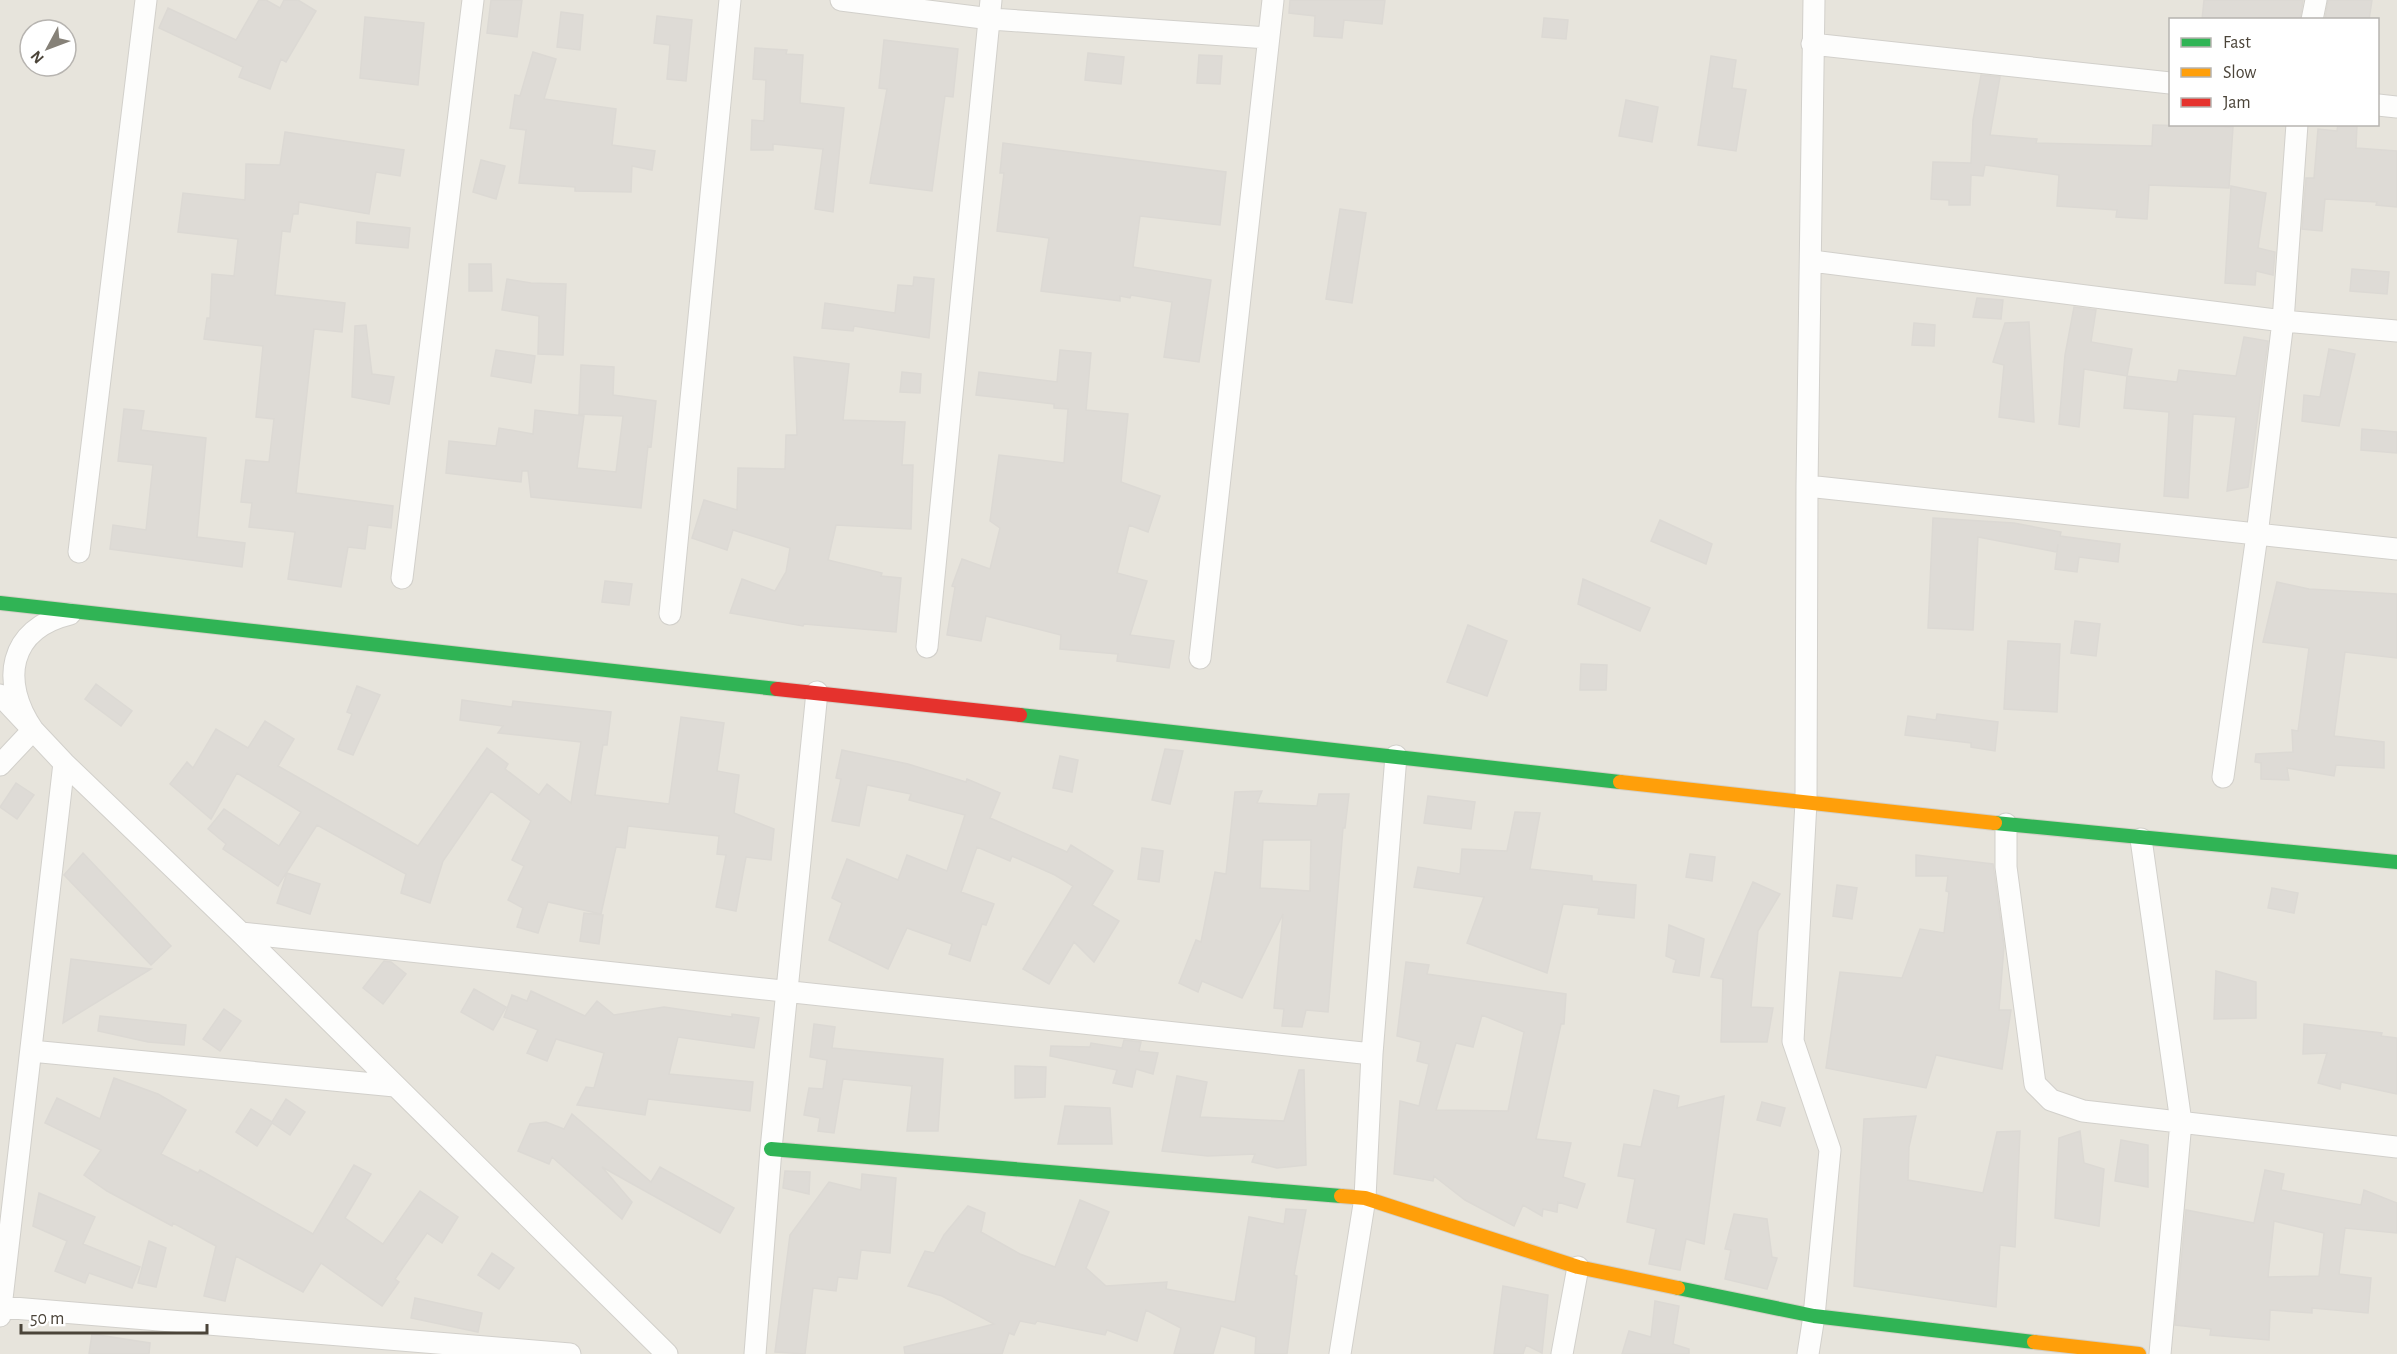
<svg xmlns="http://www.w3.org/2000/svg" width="2397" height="1354" font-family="'Alegreya Sans',sans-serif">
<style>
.residential{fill:#e7e4dc;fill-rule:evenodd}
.building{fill:#dedbd6;stroke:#dcd9d4;stroke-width:1.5;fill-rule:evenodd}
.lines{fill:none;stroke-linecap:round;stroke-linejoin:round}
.street-casing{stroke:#d2d0cb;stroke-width:23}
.fast-casing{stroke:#d3cfc5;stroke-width:16}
.slow-casing{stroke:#d3cfc5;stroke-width:16}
.jam-casing{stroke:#d3cfc5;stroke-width:16}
.street{stroke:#fdfdfc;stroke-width:21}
.fast{stroke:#30b455;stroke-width:14}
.slow{stroke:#ff9f0a;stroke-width:14}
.jam{stroke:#e5322d;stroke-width:14}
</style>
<rect width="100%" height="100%" fill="#f4f2ee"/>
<!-- residential -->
<path class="residential" d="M0,0H2397V1354H0ZM2170,20H2378V124H2170ZM30,30H66V66H30Z"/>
<!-- building -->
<path class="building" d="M259,0H266L280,8L284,0H298L316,11L286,62L281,59L270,89L239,77L243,67L159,28L168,8L236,40Z
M491,0H522L517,37L487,33Z
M1290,0H1385L1382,24L1344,20L1342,38L1314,36L1315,16L1289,13Z
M2204,0H2303L2300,20H2202Z
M2328,0H2372L2369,20H2325Z
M561,12L583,15L580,50L557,47Z
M657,16L692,20L686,81L667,79L670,45L654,43Z
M365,17L424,23L418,85L360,78Z
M1544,18L1568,20L1566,39L1542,37Z
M884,40L958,49L953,97L945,96L932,191L870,183L887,89L879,88Z
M755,48L787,50L786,54L803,55L800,103L844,108L833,212L815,209L823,149L773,144V150H751L752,120L764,121L766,80L753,79Z
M533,52L556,59L544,99L616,109L612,145L655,151L652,170L632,166L631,192L575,191V187L519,183L526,130L510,128L515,95L520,96Z
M1088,53L1124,57L1121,84L1085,80Z
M1199,55L1222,56L1220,84L1197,83Z
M1711,56L1736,60L1732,88L1746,90L1736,151L1698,145Z
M1981,75L2000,77L1990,135L2037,139L2036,143L2152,146L2153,125L2233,127L2229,188L2149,185L2147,219L2116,217L2117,210L2057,206L2059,175L1985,165L1983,176L1971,175L1970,205H1949V200L1931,199L1933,162L1971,163L1973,120Z
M1626,100L1658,107L1652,142L1619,136Z
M2338,124H2357L2356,148L2397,151V207L2376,205L2377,202L2325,199L2322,231L2302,229L2306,178H2314L2318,129L2337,131Z
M285,132L404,150L400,176L376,172L369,214L299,202L298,214H293L290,232L282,231L275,295L345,303L342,332L314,329L296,493L393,506L391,528L368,525L365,549L348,547L341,587L288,579L295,532L249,527L252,503L241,502L246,460L269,462L274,419L256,417L263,346L204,339L207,318H210L212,274L234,276L238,239L178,232L183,193L245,200L246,164L280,165Z
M1003,143L1226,172L1220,225L1140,216L1133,267L1211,280L1199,362L1164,357L1172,302L1131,295L1130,298L1120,296V301L1041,291L1049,238L997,231L1004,173H1000Z
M481,160L505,166L496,199L473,192Z
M2231,186L2266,193L2258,248L2275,252L2273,275L2256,271L2255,285L2225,283Z
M1340,209L1366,213L1352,303L1326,299Z
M357,222L410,228L408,248L356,243Z
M469,264H491L492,291H469Z
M2352,269L2389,272L2387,294L2350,291Z
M914,277L934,279L929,338L854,326L853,331L822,328L825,303L895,313L898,285L913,286Z
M507,279L531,283L566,284L563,355L538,354L539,316L502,310Z
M1977,298L2003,300L2001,319L1973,317Z
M2074,307L2096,310L2091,342L2132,349L2127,376L2084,369L2079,427L2059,424L2065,355Z
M2029,322L2034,422L1999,417L2004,365L1993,362L2005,323Z
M1914,323L1935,325L1934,346L1912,345Z
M366,325L372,374L394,377L389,404L352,397L355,326Z
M2244,337L2268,341L2248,487L2227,491L2236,417L2193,414L2188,498L2164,496L2169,412L2124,408L2127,376L2177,382L2179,370L2236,376Z
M2329,349L2355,354L2339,426L2302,421L2304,395L2320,397Z
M496,350L535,356L531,383L491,376Z
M1060,350L1091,353L1086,410L1128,414L1121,482L1160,496L1148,532L1129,525L1117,573L1147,581L1130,635L1174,641L1169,668L1117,661L1118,654L1060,649L1061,635L986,616L981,641L947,635L955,587L952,586L962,559L990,569L1000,528L990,521L999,455L1064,463L1068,409L1054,408V404L976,395L979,372L1057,382Z
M794,357L849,364L843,420L905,422L902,465H913L911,529L836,525L828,560L882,573L881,576L901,578L896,632L804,624L803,626L730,613L742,579L775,591L786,572L790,548L733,530L727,550L692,538L704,500L737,510L738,468L785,469L786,435H797Z
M581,365L614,367L613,395L656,401L651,447L648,446L641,508L531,497L528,471H522L521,482L446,473L449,441L496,446L499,428L533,434L535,410L584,416L577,468L616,472L623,416L579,414Z
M902,372L921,374L920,393L900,392Z
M124,409L144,411L141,430L206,438L197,537L245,543L242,567L110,549L113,525L146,530L153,465L118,461Z
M2362,429L2397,432V453L2361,450Z
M1933,518L2014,523L2061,532L2060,536L2120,544L2118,562L2079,557L2077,572L2055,569L2058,544L2057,552L1978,537L1973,630L1928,628Z
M1660,520L1712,544L1706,564L1651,541Z
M1583,579L1650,608L1640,631L1578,604Z
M605,581L632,584L629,605L602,602Z
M2277,582L2309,589L2397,594V658L2345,652L2334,736L2384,742V768L2336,765L2334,776L2287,768L2289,780L2261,779V763L2255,762L2256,754L2293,752L2292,730L2298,731L2309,648L2263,642Z
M2075,621L2100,624L2096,656L2071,653Z
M1468,625L1507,641L1487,696L1447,682Z
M2008,641L2060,644L2057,712L2004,709Z
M1581,664L1607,665L1606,690H1580Z
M96,684L132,711L121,726L85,699Z
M357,686L380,695L353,755L338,749L352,714L347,712Z
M462,700L512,707L513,701L611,712L607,745H603L595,795L669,804L681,717L724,723L717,771L739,775L734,813L774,829L771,860L746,857L736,911L716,907L726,855L717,854L719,836L628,826L625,848L616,847L601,914L548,902L538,933L517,927L523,908L508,900L524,866L512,860L531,821L491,791L443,861L430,903L401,893L406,874L317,825L278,886L223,849L226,844L208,829L224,809L279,846L301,812L237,773L211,819L170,784L187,762L193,768L216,729L248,748L265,721L294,739L278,766L418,846L487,748L508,764L505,769L539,795L547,784L571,803L581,742L498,733L503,726L460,720Z
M1937,714L1998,722L1995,751L1971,747V743L1905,735L1908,716L1936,720Z
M1165,749L1183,751L1170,804L1152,800Z
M842,750L908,764L966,782L967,779L1000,793L990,818L1067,852L1071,845L1113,871L1092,905L1119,921L1094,962L1074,942L1049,984L1023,969L1073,886L1055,875L1012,856L1010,861L977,847L961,892L994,904L986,925L982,924L970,961L949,954L952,944L907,928L888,969L829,940L842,903L832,898L847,859L898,880L907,855L947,871L965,815L909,800L911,794L867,785L859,826L832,821L841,779L836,778Z
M1060,756L1078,760L1072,792L1053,788Z
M16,783L34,795L17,819L0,807Z
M1262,791L1257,803L1317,806L1319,794H1349L1345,828H1343L1328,1012L1306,1010L1302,1027L1282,1026L1284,1009L1274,1008L1283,914L1242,998L1202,981L1198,992L1179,983L1196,940L1201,942L1215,872L1226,874L1235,792ZM1263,840H1311L1310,891L1260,888Z
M1428,796L1475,802L1471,829L1424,823Z
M1515,812L1540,813L1530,869L1592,876V881L1636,885L1634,918L1598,914L1599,908L1563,904L1547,973L1467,943L1484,897L1414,887L1418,867L1460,874L1462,849L1507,851Z
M1142,848L1163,851L1159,882L1138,879Z
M83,853L171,946L151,965L64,875Z
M1690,854L1715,857L1712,881L1686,877Z
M1916,855L1993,864L2004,946L1999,1010H2011L2002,1069L1936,1055L1926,1088L1826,1068L1840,972L1902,978L1920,929L1944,933L1949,892L1946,891L1948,876H1916Z
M287,873L320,884L310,914L277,903Z
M1753,882L1780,894L1758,931L1751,1007L1773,1008L1767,1042H1721L1723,979L1711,977Z
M1837,885L1857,888L1852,919L1833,916Z
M2272,888L2298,893L2294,913L2268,908Z
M584,913L603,915L599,944L580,941Z
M1669,925L1704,939L1699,976L1673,972L1676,960L1666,956Z
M71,959L151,969L63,1023Z
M384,961L391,962L406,974L383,1004L363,988Z
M1406,962L1429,965L1427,974L1566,994L1564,1024H1561L1536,1139L1571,1143L1563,1177L1585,1184L1577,1208L1558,1202L1557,1212L1543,1209L1542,1216L1523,1205L1514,1226L1465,1200L1434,1176L1433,1181L1394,1174L1400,1101L1419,1106L1429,1064L1417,1061L1421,1042L1397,1036ZM1482,1015L1524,1032L1508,1111L1436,1110L1456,1043L1473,1047Z
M2216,971L2256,982V1018L2214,1019Z
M474,989L506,1007L493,1030L461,1012Z
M531,991L585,1016L597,1001L614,1015L664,1007L732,1017V1014L759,1018L754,1048L678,1037L669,1074L753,1082L750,1111L648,1099L645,1115L577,1105L586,1087L594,1088L604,1053L556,1039L547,1061L527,1053L538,1030L504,1017L512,995L527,1001Z
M224,1009L241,1021L220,1051L203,1039Z
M100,1016L186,1025L184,1045L148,1042L98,1031Z
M814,1024L835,1027L832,1048L943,1059L938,1131H907L912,1086L843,1079L834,1133L818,1131L820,1118L804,1115L809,1088L823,1089L827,1060L810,1057Z
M2304,1024L2382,1033L2381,1036L2397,1038V1094L2341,1082L2340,1089L2318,1083L2327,1053L2303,1054Z
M1124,1040L1141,1042L1139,1051L1158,1053L1153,1074L1136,1069L1132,1087L1113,1083L1117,1070L1050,1056L1051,1046L1090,1047L1091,1043L1122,1048Z
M1015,1066L1046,1067L1045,1097L1015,1098Z
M1299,1070H1304L1306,1165L1277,1168L1252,1162L1255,1154L1208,1156L1162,1151L1177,1076L1207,1082L1200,1117L1284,1121Z
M114,1078L158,1094L186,1110L161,1154L198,1173L200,1170L313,1234L354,1165L371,1174L345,1218L383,1244L420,1191L458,1217L442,1243L427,1233L395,1279L399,1282L382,1306L321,1263L303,1292L236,1256L225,1301L204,1296L216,1246L173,1223L172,1226L107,1191L84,1175L101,1150L45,1123L57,1098L100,1119Z
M1654,1090L1679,1096L1677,1108L1724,1096L1704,1244L1686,1239L1680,1270L1649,1264L1656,1229L1627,1222L1635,1179L1618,1176L1624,1144L1641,1147Z
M286,1099L305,1112L290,1135L272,1123L257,1146L236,1132L251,1109L272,1122Z
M1762,1102L1785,1108L1780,1126L1757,1120Z
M1065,1106L1110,1108L1112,1144H1058Z
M572,1114L651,1182L660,1167L734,1208L720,1233L602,1167L632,1202L622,1219L552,1157L549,1164L518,1151L530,1124L546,1122L564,1129Z
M1916,1116L1909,1147L1908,1180L1983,1193L1997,1132L2020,1131L2015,1247L2000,1245L1996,1307L1854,1286L1864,1119Z
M2080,1131L2084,1163L2104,1169L2099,1226L2055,1218L2059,1138Z
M2121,1140L2148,1145V1187L2115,1181Z
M2265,1170L2284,1174L2281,1190L2361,1205L2364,1190L2397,1203V1233L2345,1228L2339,1274L2371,1278L2368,1313L2312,1308V1313L2270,1310L2269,1340L2210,1335L2211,1329L2175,1325L2186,1210L2254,1223ZM2274,1221L2324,1233L2319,1276L2268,1277Z
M785,1171L810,1172L809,1194L783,1188Z
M862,1174L896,1178L890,1253L861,1250L857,1279L838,1277L836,1291L813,1288L805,1354L775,1352L790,1235L829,1182L861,1190Z
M39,1193L95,1217L83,1244L140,1267L132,1288L89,1273L85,1283L55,1271L67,1241L33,1226Z
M1080,1200L1109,1212L1086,1268L1106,1286L1167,1282L1166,1289L1235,1302L1249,1217L1284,1224L1286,1209L1306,1210L1294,1275L1297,1276L1287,1354H1255L1256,1337L1221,1326L1213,1354H1174L1181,1328L1146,1310L1137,1341L1107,1330L1105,1335L1037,1321L1035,1324L1020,1321L1014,1335L1009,1333L1002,1354H905L904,1347L994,1324L942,1296L908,1286L925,1251L934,1253L944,1235L968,1206L985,1213L981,1232L1020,1254L1055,1267Z
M1734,1214L1767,1219L1772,1257L1777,1258L1767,1289L1725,1279L1731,1250L1725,1249Z
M149,1241L166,1248L156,1287L138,1283Z
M492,1253L514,1268L499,1289L478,1275Z
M1503,1286L1548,1295L1542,1353L1526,1345L1523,1354H1494Z
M415,1298L482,1313L478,1332L411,1318Z
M1655,1301L1679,1306L1673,1344L1689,1349V1354H1622L1629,1331L1651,1337Z
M92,1334L150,1343L149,1354H89Z"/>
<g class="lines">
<defs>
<path id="street" d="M841,0L991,19L1268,38
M2312,20L2316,0
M1812,44L2170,83
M2378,105L2397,107
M1812,261L2283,321L2397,331
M1807,486L2397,549
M79,552L146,0
M402,578L473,0
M670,614L730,0
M927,647L991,0
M1200,658L1273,0
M0,695L64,763L241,933L667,1354
M0,765L33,730C0,682 8,629 70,614
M2223,777L2257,535L2283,321L2297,124
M2006,824V867L2035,1084L2051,1100L2083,1111L2397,1147
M2141,839L2181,1122L2160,1354
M241,933L1372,1054
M31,1051L395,1086
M1,1307L570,1354
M0,1316L64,763
M755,1354L771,1149L817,692
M1340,1354L1365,1198L1372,1054L1396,756
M1562,1354L1578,1267
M1808,1354L1814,1316L1830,1150L1793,1041L1806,802L1807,486L1814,0"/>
<path id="fast" d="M0,603L777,689
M1020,715L1620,782
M1995,823L2397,862
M771,1149L1341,1196
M1678,1288L1814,1316L2034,1342"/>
<path id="slow" d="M1620,782L1995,823
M1341,1196L1365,1198L1578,1267L1678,1288
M2034,1342L2139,1354"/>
<path id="jam" d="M777,689L1020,715"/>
</defs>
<!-- street casing -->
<use href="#street" class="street-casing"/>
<!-- fast casing -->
<use href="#fast" class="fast-casing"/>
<!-- slow casing -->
<use href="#slow" class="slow-casing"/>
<!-- jam casing -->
<use href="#jam" class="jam-casing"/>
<!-- street -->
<use href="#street" class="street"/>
<!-- fast -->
<use href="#fast" class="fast"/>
<!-- slow -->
<use href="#slow" class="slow"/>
<!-- jam -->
<use href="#jam" class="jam"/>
</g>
<!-- legend -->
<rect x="2169" y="18" width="210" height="108" fill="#ffffff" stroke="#b7b4b0" stroke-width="1.5"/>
<rect x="2181" y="38" width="30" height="9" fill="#30b455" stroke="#b7b4b0" stroke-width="1.5"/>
<text x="2223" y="48" font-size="18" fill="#4b4439">Fast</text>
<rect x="2181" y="68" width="30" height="9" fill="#ff9f0a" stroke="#b7b4b0" stroke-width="1.5"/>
<text x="2223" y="78" font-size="18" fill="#4b4439">Slow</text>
<rect x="2181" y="98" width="30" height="9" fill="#e5322d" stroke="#b7b4b0" stroke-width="1.5"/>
<text x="2223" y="108" font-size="18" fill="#4b4439">Jam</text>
<!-- north arrow -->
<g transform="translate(48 48) rotate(229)"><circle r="28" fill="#ffffff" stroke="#b7b4b0" stroke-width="1.5"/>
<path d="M0-4.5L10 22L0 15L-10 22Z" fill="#868178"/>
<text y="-9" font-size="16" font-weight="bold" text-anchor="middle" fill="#4b4439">N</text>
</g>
<!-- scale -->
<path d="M21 1324v9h186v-9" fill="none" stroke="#4b4439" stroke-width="3"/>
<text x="30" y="1324" font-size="18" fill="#4b4439" stroke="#ffffff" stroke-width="4.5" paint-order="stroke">50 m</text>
</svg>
